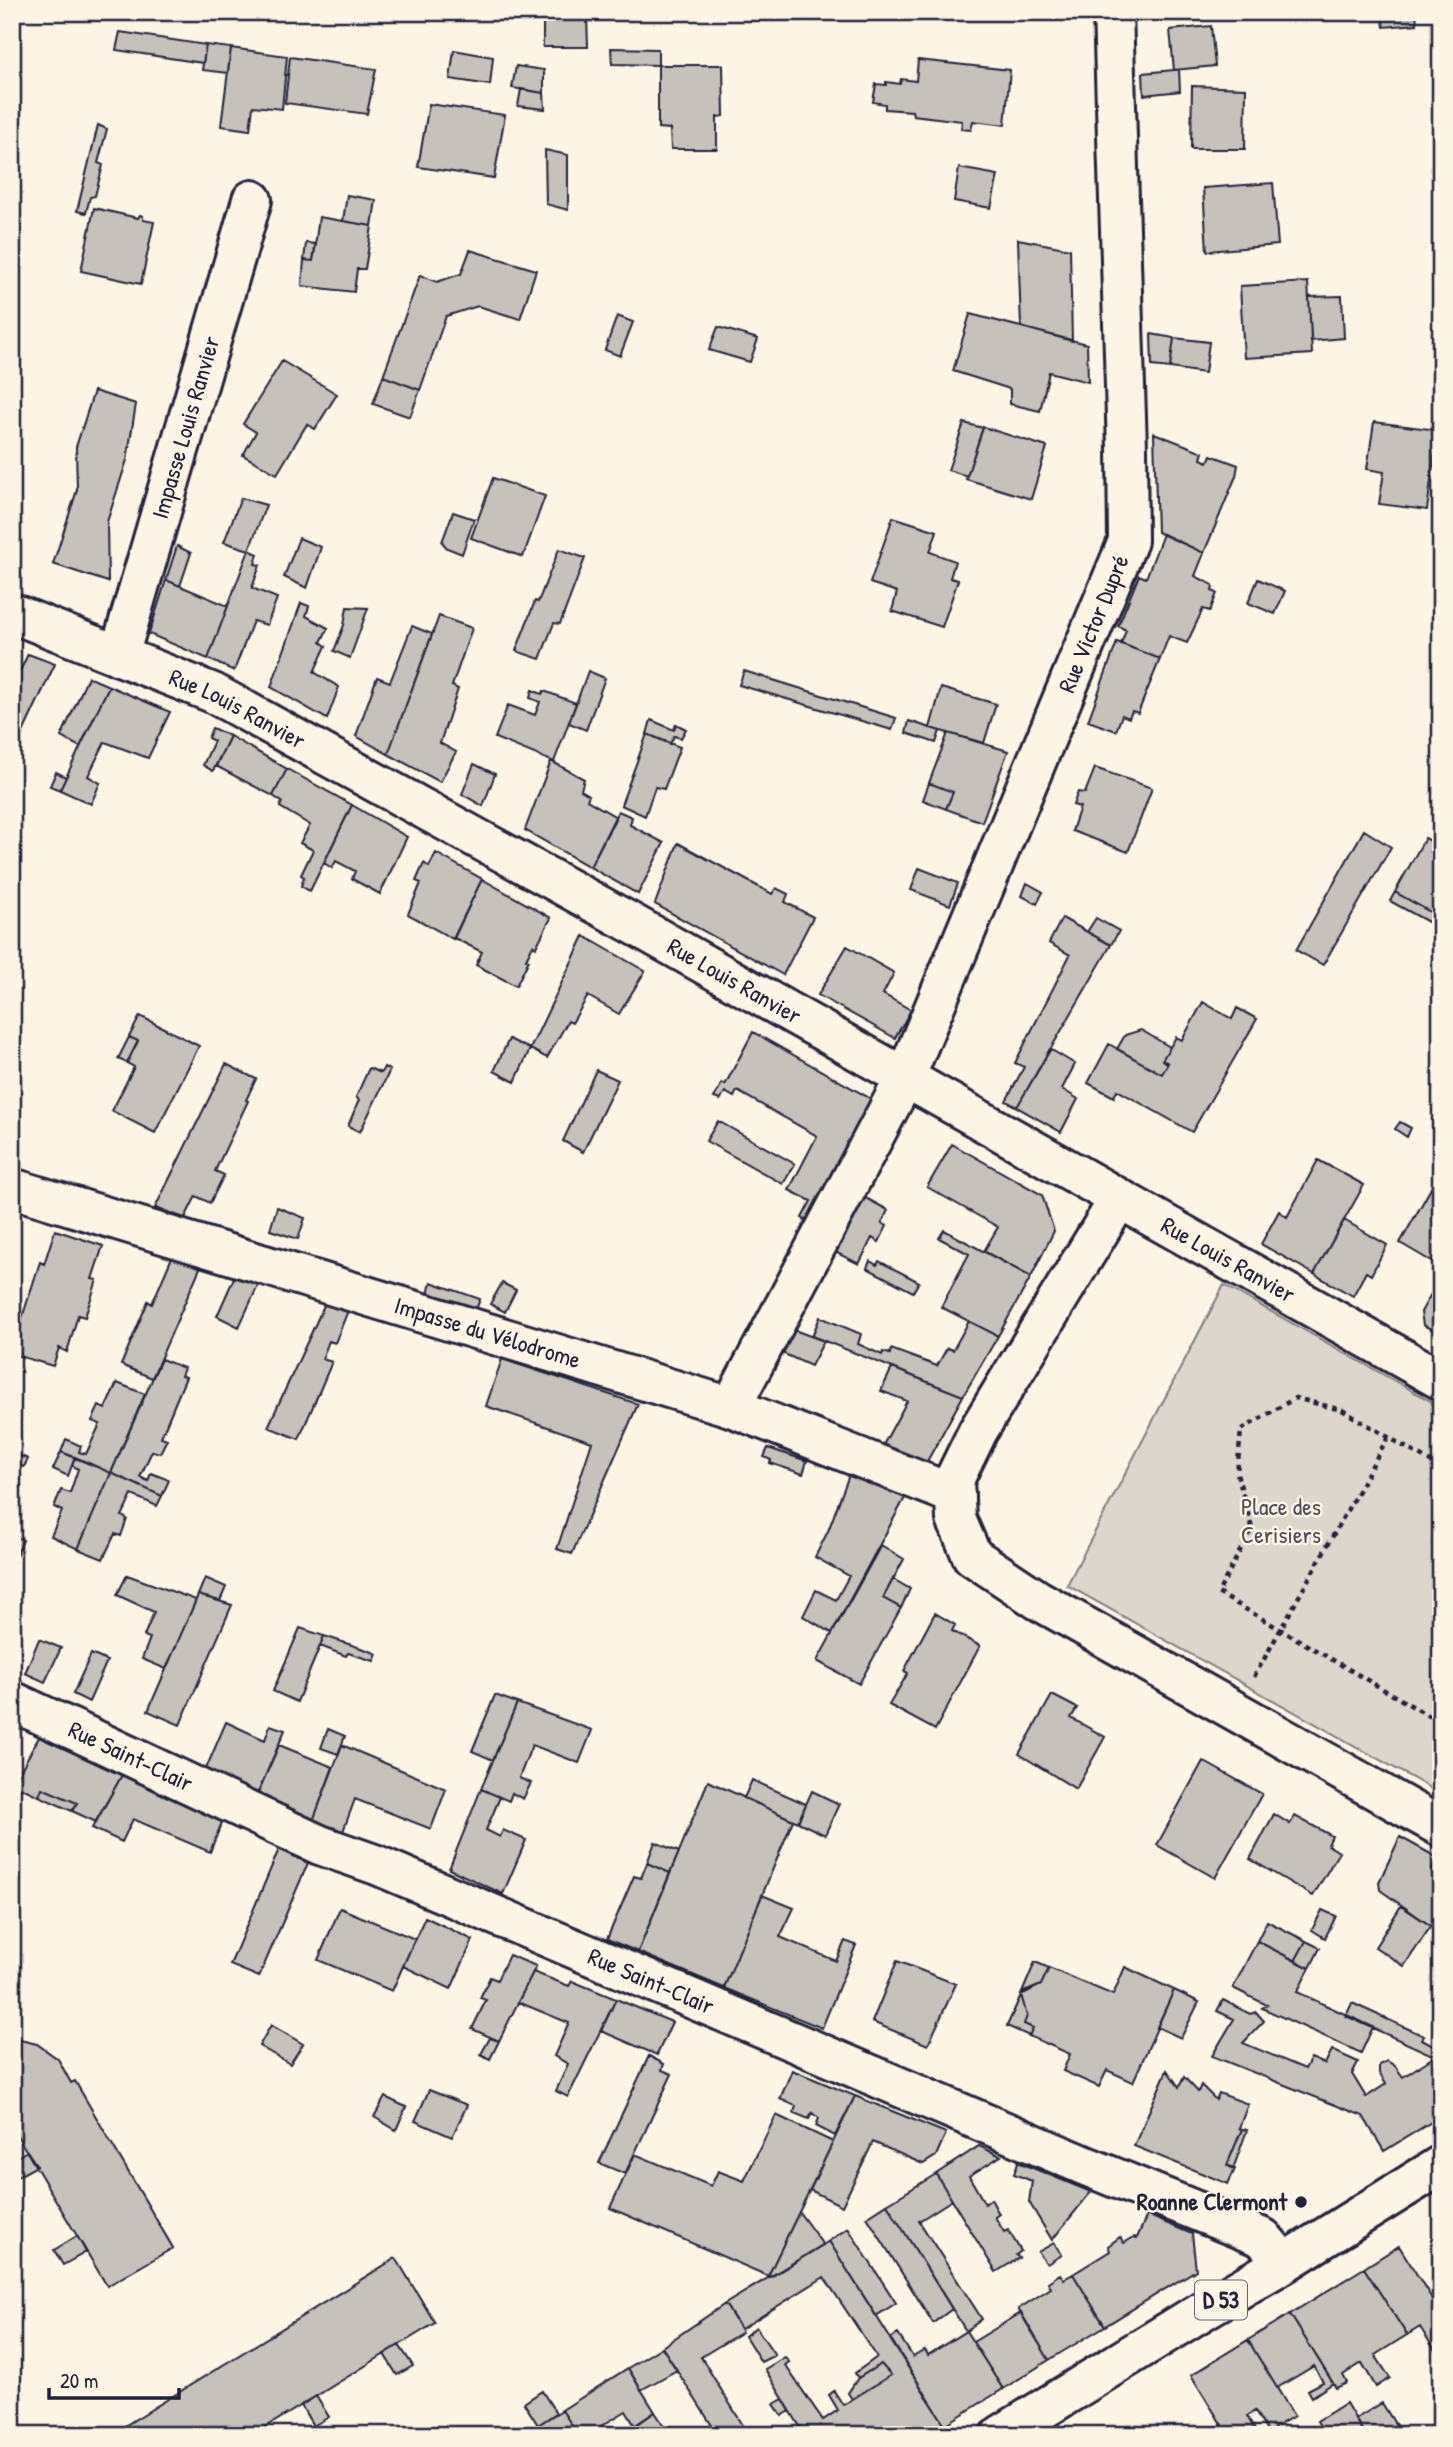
<svg xmlns="http://www.w3.org/2000/svg" width="1453" height="2447" font-family="'Patrick Hand',sans-serif">
<style>
.green{fill:#dcd6cc;stroke:#7f7c84;stroke-width:2}
.building{fill:#c6c1bb;stroke:#22223b;stroke-width:2}
.lines{fill:none;stroke-linecap:round;stroke-linejoin:round}
.street-casing{stroke:#22223b;stroke-width:44}
.primary-casing{stroke:#22223b;stroke-width:44}
.path{stroke:#22223b;stroke-width:4.5;stroke-dasharray:5 5;stroke-linecap:butt}
.street{stroke:#fcf5e5;stroke-width:38}
.primary{stroke:#fcf5e5;stroke-width:38}
.poi-dot{fill:#22223b;stroke:#fcf5e5;stroke-width:2.5}
.labels{text-anchor:middle;stroke-width:5;stroke-linejoin:round;paint-order:stroke}
.shield{fill:#fcf5e5;stroke:#63616e;stroke-width:2}
.shield-label{font-size:23px;font-weight:bold;fill:#22223b}
.street-label{font-size:24px;fill:#22223b;stroke:#fcf5e5}
.park-label{font-size:24px;fill:#504f5f;stroke:#fcf5e5}
.poi-label{font-size:24px;font-weight:bold;fill:#22223b;stroke:#fcf5e5;text-anchor:end}
</style>
<rect width="100%" height="100%" fill="#fcf5e5"/>
<filter id="ink" filterUnits="userSpaceOnUse"><feTurbulence type="fractalNoise" baseFrequency=".0143" numOctaves="2"/><feDisplacementMap in="SourceGraphic" scale="14" xChannelSelector="R" yChannelSelector="G"/><feConvolveMatrix kernelMatrix="1 2 1 2 8 2 1 2 1" color-interpolation-filters="sRGB"/></filter>
<g filter="url(#ink)">
<!-- green -->
<path class="green" d="M1224,1285L1441,1407V1794L1067,1585Z"/>
<!-- building -->
<path class="building" d="M1382,12H1416L1417,24L1384,27Z
M543,14L587,16L588,47H543Z
M1211,26L1215,66L1174,70L1170,30Z
M120,32L206,45L203,63L116,50Z
M206,45L231,48L228,73L202,70Z
M231,48L287,56L282,109L253,106L250,130L221,126Z
M611,48L658,49V65L612,64Z
M454,50L493,57L490,85L450,79Z
M290,57L376,69L367,114L285,103Z
M918,60L1010,70L1005,125L973,121L971,130L961,129L962,121L913,115L912,111L885,109V104L873,102L876,84L886,85V82L900,84L901,79L916,81Z
M658,65H723L724,116L717,117V149H671L670,129L658,128Z
M516,66L544,70V93L512,88Z
M1174,70H1179L1180,91L1144,95L1143,73Z
M1192,86L1246,88L1245,149H1191Z
M521,89L544,93L545,109L518,106Z
M429,104L505,115L494,178L418,167Z
M98,125L107,129L98,163L103,165L95,196L90,197L86,213L77,211Z
M545,150L568,155V210L546,204Z
M959,168L998,175L991,208L954,201Z
M1273,183L1278,245L1207,251L1203,188Z
M347,195L376,200L372,226L343,221Z
M94,208L138,218L140,215L143,216V220L154,222L141,284L81,271Z
M319,217L372,226L365,269H357L354,292L302,286L304,260L313,261Z
M1018,239L1070,249L1072,341L1021,327Z
M306,243L316,244L313,261L304,260Z
M470,250L536,270L520,319L478,306L446,316L420,390L383,376L420,275L437,282L461,274Z
M1308,282L1312,354L1244,358L1240,286Z
M1342,296L1344,338L1311,341L1309,297Z
M970,314L1087,344L1088,382L1049,372L1040,411L1010,404V389L953,371Z
M617,316L633,322L620,356L605,350Z
M718,327L758,339L750,362L709,350Z
M1151,334L1174,338L1170,368L1152,366Z
M1174,338L1209,342L1205,373L1170,368Z
M282,361L337,394L315,429L307,424L277,474L243,455L256,432L243,424Z
M383,376L420,390L410,417L373,404Z
M94,391L136,404L127,460L107,522L108,582L53,564L77,490L76,447Z
M1374,422L1438,430L1427,510L1379,504L1384,472L1367,469Z
M964,423L983,428L967,476L948,470Z
M983,427L1047,447L1031,499L966,479Z
M1154,433L1203,452L1201,459L1208,462L1211,455L1238,465L1236,476L1204,553L1157,532Z
M493,478L545,496L523,557L471,538Z
M241,498L266,505L249,550L224,542Z
M453,512L474,519L462,554L447,548L442,542Z
M893,517L937,531L930,552L955,561L950,578L958,580L942,627L892,611L897,592L870,583Z
M1163,534L1204,553L1195,576L1213,585L1212,591L1217,593L1210,611L1203,609L1187,643L1169,636L1160,659L1121,644L1126,630L1118,626L1139,575L1146,578Z
M299,538L321,547L307,588L284,577Z
M177,546L191,553L180,586L166,580Z
M559,549L585,558L560,624L554,623L540,659L516,651L535,601L538,602Z
M249,550L258,554L255,564L260,565L252,588L277,598L267,625L253,621L234,671L208,659Z
M1258,579L1285,591L1275,614L1248,603Z
M166,580L228,606L208,659L149,634Z
M301,603L309,606L306,616L328,628L321,642L326,646L314,672L339,687L327,719L271,687Z
M347,607L368,608L350,658L334,651L344,625Z
M439,616L472,628L452,686L458,689L440,743L456,752L440,782L388,754Z
M412,626L432,634L388,754L356,736L377,677L390,682Z
M1117,642L1160,659L1138,713L1132,711L1129,718L1122,715L1116,731L1088,721Z
M28,654L55,664L12,756V688Z
M588,671L605,678L586,730L569,723Z
M744,671L896,718L892,730L739,685Z
M88,677L109,686L80,747L61,737Z
M109,686L170,712L148,758L105,742L88,776L100,783L91,804L60,790Z
M941,688L996,704L984,743L930,728Z
M532,690L542,694L544,691L576,703L554,762L495,738L508,705L535,715L540,702L530,698Z
M651,720L674,730L676,724L686,729L681,738L674,736L670,744L647,734Z
M909,721L940,731L936,743L906,733Z
M212,728L230,736L213,771L203,765L214,741L208,738Z
M948,733L1008,751L982,822L946,809L953,792L929,783Z
M647,734L680,747L664,789L655,787L645,816L621,805Z
M230,736L287,769L273,796L216,766Z
M551,761L584,779L581,790L589,795L587,800L616,817L590,867L525,830Z
M474,764L495,774L483,806L462,794Z
M1095,768L1152,788L1128,852L1072,831L1080,807L1073,805L1078,792L1085,793Z
M287,769L352,805L310,891L301,886L304,877L301,875L313,850L300,843L310,825L280,807L282,802L273,796Z
M56,772L66,777L60,790L50,786Z
M929,783L953,792L946,809L923,800Z
M352,805L407,837L380,894L352,879L355,871L336,861L332,868L324,863Z
M618,811L632,817L630,825L664,843L638,894L590,867Z
M1364,830L1391,847L1323,965L1296,950Z
M1425,838L1435,843L1431,851L1441,856V918L1395,892Z
M678,843L772,894L776,888L788,894L785,902L813,917L783,975L655,904Z
M436,853L482,879L453,939L408,914L421,883L416,881L424,863L429,867Z
M919,868L958,883L950,905L911,890Z
M482,879L551,918L536,947L533,945L526,959L529,960L516,986L476,965L482,952L454,938Z
M1027,883L1043,892L1037,904L1022,896Z
M1395,892L1441,918V929L1390,901Z
M1062,918L1111,945L1017,1107L1006,1101L1024,1067L1015,1063L1070,955L1049,943Z
M1096,918L1119,931L1111,945L1087,932Z
M584,936L645,971L619,1014L588,996L572,1023L568,1021L547,1058L530,1049Z
M847,946L894,973L883,994L911,1010L895,1038L818,995Z
M1203,1002L1232,1019L1237,1008L1257,1019L1192,1132L1117,1090L1114,1097L1088,1083L1109,1044L1162,1074L1168,1063L1162,1060L1170,1047L1176,1037L1182,1040Z
M140,1016L199,1046L155,1133L112,1111L134,1067L127,1063L138,1041L129,1037Z
M1141,1030L1170,1047L1162,1060L1168,1063L1162,1074L1117,1049L1125,1035Z
M753,1032L871,1099L810,1223L802,1218L811,1201L789,1190L817,1136L737,1091L734,1097L725,1092L720,1100L714,1098L722,1083L725,1085Z
M129,1037L138,1041L127,1063L118,1059Z
M509,1039L530,1049L515,1082L494,1071Z
M1050,1049L1075,1064L1062,1089L1078,1099L1061,1132L1017,1107Z
M226,1064L256,1079L246,1100L248,1101L215,1171L224,1175L210,1203L196,1196L185,1218L155,1208Z
M384,1067L390,1070L360,1132L348,1126L359,1100L356,1097L369,1068L381,1073Z
M596,1070L618,1080L583,1152L563,1141Z
M718,1121L795,1164L783,1184L706,1141Z
M1400,1122L1411,1128L1407,1137L1395,1129Z
M952,1144L1042,1195L1054,1231L1031,1277L984,1251L998,1227L927,1187Z
M1318,1160L1364,1185L1314,1274L1261,1244L1279,1211L1287,1217Z
M1441,1181V1267L1400,1243L1434,1183L1437,1185Z
M860,1195L888,1210L882,1223L887,1226L879,1242L872,1238L859,1264L833,1251Z
M277,1207L305,1218L298,1239L270,1230Z
M1344,1220L1387,1245L1371,1275L1366,1272L1353,1296L1314,1274Z
M55,1230L103,1246L92,1279L97,1280L85,1317L78,1315L67,1352L59,1348L53,1366L12,1354V1349L40,1262L44,1264Z
M944,1230L1031,1277L998,1336L941,1307L969,1254L939,1238Z
M175,1250L203,1261L152,1378L121,1365L148,1301L152,1304Z
M870,1261L877,1265L879,1261L919,1282L913,1292L867,1268Z
M237,1271L261,1279L239,1327L217,1316Z
M1441,1276V1331L1437,1332L1423,1325L1421,1312Z
M431,1282L480,1299L474,1315L427,1299Z
M502,1283L516,1290L505,1312L490,1304Z
M326,1301L349,1308L335,1343L329,1341L322,1359L332,1362L299,1439L268,1427Z
M820,1317L861,1334L858,1344L882,1355L883,1352L890,1354L891,1349L937,1366L947,1348L953,1350L969,1321L998,1336L963,1396L812,1336Z
M794,1330L824,1341L811,1366L782,1353Z
M161,1359L184,1368L181,1376L186,1377L161,1437L167,1439L160,1453L152,1451L140,1477L148,1481L151,1473L169,1480L162,1496L111,1473Z
M502,1359L638,1404L572,1554L557,1549L592,1442L486,1406Z
M892,1368L963,1396L925,1465L881,1449L907,1401L881,1391Z
M117,1383L145,1394L111,1473L61,1452L66,1439L81,1446L79,1452L86,1454L100,1424L92,1421L99,1406L105,1409Z
M768,1448L807,1461L803,1474L770,1463L771,1460L764,1457Z
M12,1452L28,1459L24,1467L17,1464L12,1476Z
M61,1452L75,1457L68,1476L53,1469Z
M75,1457L111,1473L78,1549L51,1536L62,1511L54,1507L61,1490L70,1493L78,1469L72,1465Z
M111,1473L162,1496L157,1506L132,1495L122,1516L127,1519L121,1536L115,1534L103,1559L78,1549Z
M849,1475L907,1494L832,1633L803,1616L816,1590L836,1600L849,1576L815,1557L828,1531Z
M12,1535L23,1540L12,1566Z
M881,1545L904,1559L883,1598L901,1608L859,1684L817,1661Z
M127,1575L196,1600L166,1669L142,1659L150,1638L144,1636L154,1612L117,1595Z
M205,1578L226,1587L220,1601L198,1595Z
M893,1579L910,1589L901,1608L883,1598Z
M198,1595L232,1605L180,1725L148,1711Z
M935,1613L955,1625L952,1631L980,1646L935,1730L889,1705L908,1673L904,1671Z
M300,1628L324,1636L297,1702L273,1691Z
M324,1636L370,1651L377,1654L374,1661L348,1653L346,1656L320,1646Z
M39,1639L61,1648L45,1682L25,1673Z
M91,1654L107,1661L89,1702L73,1694Z
M495,1695L517,1703L493,1760L472,1751Z
M1052,1695L1077,1708L1071,1718L1105,1737L1076,1789L1019,1754Z
M517,1703L592,1730L579,1763L532,1745L519,1778L531,1783L523,1799L512,1793L509,1801L481,1789Z
M226,1722L265,1740L270,1725L285,1730L257,1795L205,1771Z
M328,1729L345,1736L338,1754L321,1748Z
M39,1737L122,1775L96,1822L72,1811L77,1803L42,1788L39,1796L13,1784Z
M279,1745L333,1767L313,1821L257,1795Z
M342,1745L446,1789L431,1829L355,1799L342,1834L313,1821Z
M1203,1761L1262,1794L1215,1878L1157,1845Z
M122,1775L222,1822L210,1852L133,1819L122,1842L92,1828Z
M752,1780L806,1804L798,1822L744,1798Z
M708,1781L793,1820L724,1988L638,1952Z
M42,1788L77,1803L72,1811L39,1796Z
M481,1789L500,1797L486,1830L500,1837L503,1830L526,1840L503,1894L449,1869Z
M812,1791L839,1804L825,1835L798,1822Z
M1274,1814L1290,1824L1295,1816L1332,1836L1328,1845L1339,1852L1313,1896L1250,1859Z
M1400,1837L1438,1858L1431,1871L1441,1878V1933L1380,1890L1379,1882Z
M655,1842L679,1852L670,1873L647,1863Z
M279,1849L308,1863L259,1977L230,1965Z
M647,1863L670,1873L638,1952L607,1939L634,1876L641,1878Z
M762,1895L794,1908L780,1937L836,1961L845,1941L856,1945L822,2028L724,1988Z
M1401,1906L1431,1926L1404,1966L1375,1947Z
M340,1908L415,1939L392,1991L318,1960Z
M1322,1910L1336,1916L1325,1938L1312,1930Z
M425,1917L473,1940L451,1989L403,1966Z
M1267,1921L1306,1941L1295,1961L1257,1941Z
M1257,1941L1310,1968L1297,1992L1373,2027L1361,2053L1262,2008L1267,2005L1233,1988Z
M1306,1941L1320,1948L1310,1968L1295,1961Z
M509,1955L536,1966L499,2041L472,2029L486,2000L480,1998L490,1977L497,1980Z
M897,1961L956,1984L928,2045L872,2022Z
M1035,1962L1049,1968L1041,1985L1022,1993Z
M1125,1967L1174,1990L1133,2082L1107,2070L1099,2087L1063,2071L1070,2054L1029,2036L1033,2028L1024,2024L1027,2016L1021,1995L1041,1985L1049,1968L1113,1995Z
M533,1972L569,1986L572,1981L616,1999L568,2097L556,2091L568,2064L554,2056L569,2023L518,2002Z
M1174,1990L1199,2002L1181,2038L1157,2027Z
M1021,1995L1027,2016L1024,2024L1033,2028L1029,2036L1007,2026Z
M616,1999L672,2022L657,2055L601,2031Z
M1223,2000L1250,2014L1256,2012L1264,2021L1243,2043L1305,2069L1311,2058L1325,2064L1332,2050L1358,2062L1352,2074L1366,2097L1386,2084L1379,2073V2065L1387,2061L1395,2066L1403,2077L1435,2056L1440,2058L1441,2116L1384,2151L1363,2116L1212,2056L1234,2019L1217,2011Z
M1352,2003L1424,2036L1422,2040L1435,2047L1441,2040V2059L1346,2016Z
M271,2025L303,2044L290,2064L259,2046Z
M12,2038L37,2044L58,2059L71,2083L75,2081L173,2248L107,2286L12,2127Z
M490,2038L499,2041L490,2059L481,2054Z
M649,2056L664,2064L662,2070L672,2074L625,2174L599,2163Z
M792,2070L855,2096L835,2136L816,2126L819,2118L812,2113L809,2119L794,2113L796,2106L780,2099Z
M1167,2070L1179,2087L1184,2077L1198,2092L1201,2085L1216,2100L1219,2093L1248,2104L1239,2128L1242,2129L1227,2165L1235,2169L1228,2184L1134,2146Z
M429,2090L467,2105L452,2137L415,2121Z
M855,2096L946,2133L936,2156L923,2164L873,2142L842,2206L810,2190Z
M385,2097L406,2107L396,2130L374,2117Z
M776,2115L833,2142L768,2276L610,2208L635,2154L711,2186L718,2171L744,2181Z
M1242,2129L1247,2130L1233,2169L1227,2165Z
M979,2146L1001,2156L969,2176L985,2204L991,2199L999,2214L995,2217L1004,2232L1008,2230L1021,2251L1016,2255L1019,2258L996,2272L936,2174Z
M27,2151L37,2166L13,2179L12,2160Z
M1018,2162L1091,2192L1052,2240L1029,2202L1032,2181L1014,2174Z
M936,2174L952,2200L919,2221L982,2319L966,2331L887,2204Z
M887,2204L952,2309L933,2323L867,2217Z
M799,2212L823,2245L771,2277L768,2276Z
M1147,2215L1192,2234L1196,2270L1105,2326L1073,2274L1110,2251L1108,2246L1120,2237L1124,2243L1134,2237L1137,2238Z
M848,2228L896,2303L876,2316L829,2241Z
M77,2236L86,2252L63,2265L54,2250Z
M829,2241L945,2425L929,2435H805L765,2369L785,2357L789,2362L785,2365L823,2420L838,2410L829,2395L834,2391L843,2405L891,2375L881,2364L858,2378L855,2373L877,2357L824,2277L741,2329L725,2304Z
M1054,2243L1062,2255L1047,2264L1038,2252Z
M1399,2246L1441,2313V2360L1420,2327L1407,2335L1364,2268Z
M396,2258L435,2323L253,2435H110Z
M1364,2268L1407,2335L1375,2355L1390,2378L1376,2387L1362,2363L1343,2375L1347,2383L1336,2388L1290,2314Z
M1060,2274L1064,2279L1073,2274L1105,2326L1049,2360L1018,2309L1051,2288L1048,2282Z
M725,2304L742,2332L701,2357L749,2435H718L662,2347Z
M1021,2313L1049,2360L1003,2389L973,2342Z
M1290,2314L1333,2383L1312,2397L1308,2390L1323,2382L1314,2366L1277,2388L1248,2340Z
M756,2327L775,2355L761,2362L745,2336Z
M966,2331L1003,2389L945,2425L890,2339L898,2334L913,2357L925,2350L928,2355Z
M1248,2340L1294,2416L1274,2428L1279,2435H1269L1255,2411L1247,2416L1258,2435H1228L1191,2375Z
M399,2345L413,2366L397,2375L384,2354Z
M662,2347L677,2370L641,2390L628,2368Z
M881,2364L891,2375L852,2399L848,2393L858,2378Z
M628,2368L655,2412L635,2426L626,2411L586,2435H578L562,2410Z
M542,2391L556,2413L538,2425L524,2403Z
M316,2396L329,2417L313,2426L301,2405Z
M783,2399L790,2411L782,2416L774,2404Z
M1346,2403L1365,2435H1326L1317,2421Z
M1382,2403L1402,2435H1365L1355,2419Z
M562,2410L578,2435H526L525,2433Z
M655,2412L670,2435H636L631,2428Z"/>
<g class="lines">
<defs>
<g id="street">
<path id="s1" d="M12,613L213,693L633,924L1441,1380"/>
<path id="s2" d="M119,656L252,200"/>
<path id="s3" d="M12,1188L731,1407L955,1495"/>
<path d="M1119,1199L978,1431L954,1480L956,1519L972,1556L1038,1600L1441,1827"/>
<path id="s4" d="M731,1407L905,1078L1128,541L1127,448L1113,12"/>
<path id="s5" d="M12,1701L320,1845L377,1865L1086,2166L1263,2238L1284,2263"/>
</g>
<path id="primary" d="M1001,2435L1207,2308L1284,2263L1441,2165"/>
</defs>
<!-- street casing -->
<use href="#street" class="street-casing"/>
<!-- primary casing -->
<use href="#primary" class="primary-casing"/>
<!-- path -->
<path class="path" d="M1441,1468L1342,1410L1295,1398L1241,1430L1237,1473L1252,1528L1218,1593L1441,1723
M1254,1677L1388,1437"/>
<!-- street -->
<use href="#street" class="street"/>
<!-- primary -->
<use href="#primary" class="primary"/>
</g>
</g>
<!-- markers -->
<circle class="poi-dot" cx="1301" cy="2202" r="7"/>
<g class="labels">
<!-- shield labels -->
<rect class="shield" x="1195" y="2280.5" width="52" height="39" rx="5"/>
<g class="shield-label">
<text x="1221" y="2308">D 53</text>
</g>
<!-- street labels -->
<g class="street-label">
<text dy="8" stroke="none"><textPath href="#s2" startOffset="238">Impasse Louis Ranvier</textPath></text>
<text dy="8" stroke="none"><textPath href="#s4" startOffset="864">Rue Victor Dupré</textPath></text>
<text dy="8" stroke="none"><textPath href="#s1" startOffset="245">Rue Louis Ranvier</textPath></text>
<text dy="8" stroke="none"><textPath href="#s1" startOffset="812">Rue Louis Ranvier</textPath></text>
<text dy="8" stroke="none"><textPath href="#s1" startOffset="1379">Rue Louis Ranvier</textPath></text>
<text dy="8" stroke="none"><textPath href="#s3" startOffset="497">Impasse du Vélodrome</textPath></text>
<text dy="8" stroke="none"><textPath href="#s5" startOffset="131">Rue Saint-Clair</textPath></text>
<text dy="8" stroke="none"><textPath href="#s5" startOffset="698">Rue Saint-Clair</textPath></text>
</g>
<!-- park labels -->
<g class="park-label">
<text x="1281" y="1515">Place des<tspan x="1281" dy="28">Cerisiers</tspan></text>
</g>
<!-- poi labels -->
<g class="poi-label">
<text x="1287" y="2210">Roanne Clermont</text>
</g>
</g>
<!-- margin -->
<rect width="1453" height="2447" fill="none" stroke="#fcf5e5" stroke-width="42"/>
<rect x="21" y="21" width="1411" height="2405" fill="none" stroke="#22223b" stroke-width="2.5" filter="url(#ink)"/>
<!-- scale -->
<path d="M49 2388v10h130v-10" fill="none" stroke="#22223b" stroke-width="3.5"/>
<text x="60" y="2388" font-size="21" fill="#22223b" stroke="#fcf5e5" stroke-width="5" paint-order="stroke">20 m</text>
</svg>
